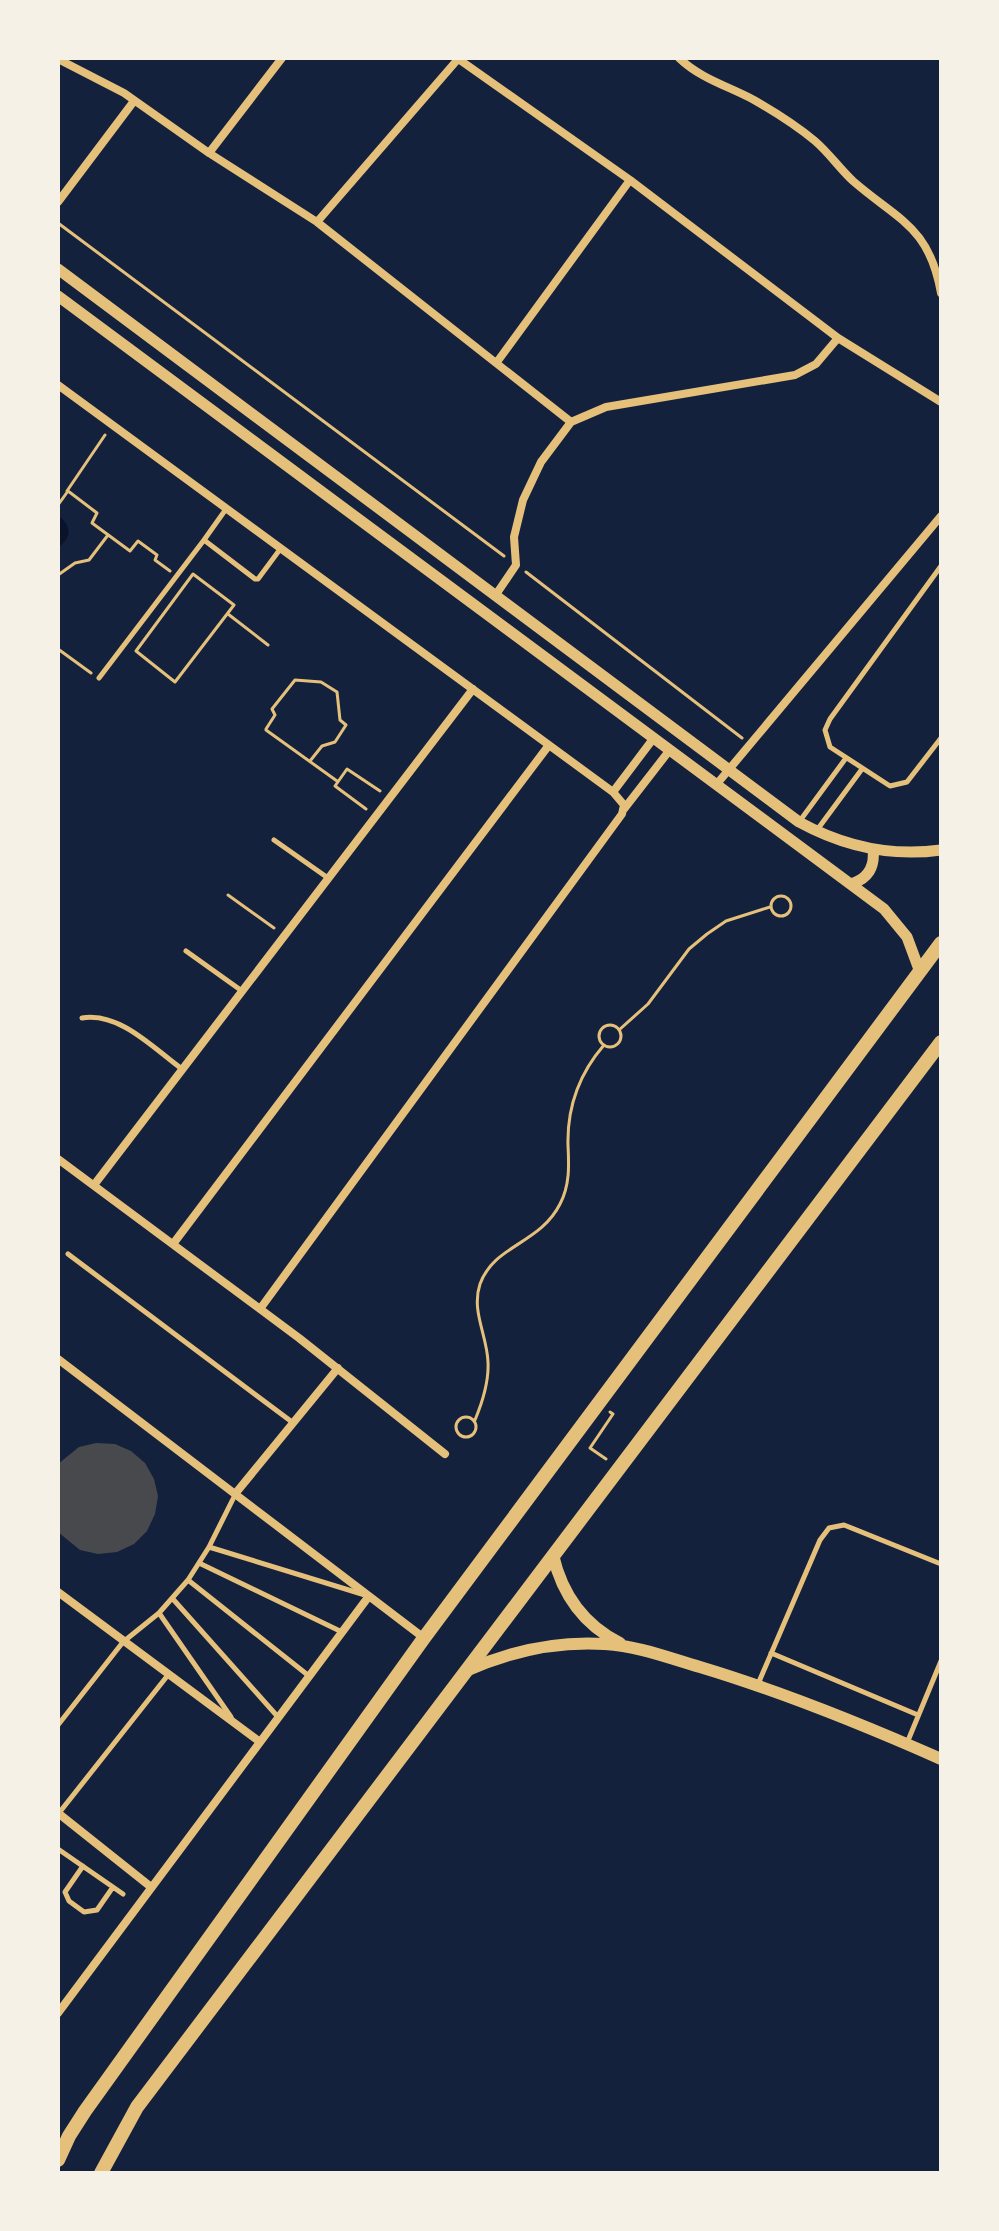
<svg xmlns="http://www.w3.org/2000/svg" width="999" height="2231" font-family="Cabin,sans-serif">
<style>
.water{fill:#0b132b}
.building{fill:#48494c}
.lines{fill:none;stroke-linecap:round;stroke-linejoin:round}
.path{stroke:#e5c07b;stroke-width:3}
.service{stroke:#e5c07b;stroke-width:5}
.minor{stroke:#e5c07b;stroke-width:8}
.tertiary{stroke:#e5c07b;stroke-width:11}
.secondary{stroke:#e5c07b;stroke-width:12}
.primary{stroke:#e5c07b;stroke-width:14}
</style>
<rect width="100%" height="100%" fill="#14213d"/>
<!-- water -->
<path class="water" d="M58,516C72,524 72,539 58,547Z"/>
<!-- building -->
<path class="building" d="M96,1443L115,1444L131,1451L145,1463L154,1479L158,1496L155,1514L147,1531L134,1544L117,1552L98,1554L80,1550L58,1532V1464L79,1447Z"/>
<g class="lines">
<!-- path -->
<path class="path" d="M58,223L504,556
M67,491L105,435
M58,505L68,491L97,513L92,523L130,551L138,541L157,555L155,560L170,571
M526,572L742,738
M193,574L234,605L175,682L136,651Z
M58,575L75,563L89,560L108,535
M228,614L268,645
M58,649L91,673
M310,761L322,746L335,742L346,725L340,720L337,692L321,682L295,680L272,709L275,715L266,729V730L337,781
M366,809L335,786L347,769L380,791
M228,895L274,928
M771 906a10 10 0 1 1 20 0a10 10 0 1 1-20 0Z
M599 1036a11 11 0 1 1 22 0a11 11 0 1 1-22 0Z
M619,1030L648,1004L689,949L707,934L726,921L770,907
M456 1427a10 10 0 1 1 20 0a10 10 0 1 1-20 0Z
M475,1420C483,1401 489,1382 488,1362C487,1335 471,1311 480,1284C494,1245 540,1244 560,1204C570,1185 569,1165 568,1145C567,1106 579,1074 604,1045
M606,1459L590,1448L613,1414L610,1412"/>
<!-- service -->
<path class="service" d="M226,509L204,540L255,579H258L281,548
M941,566L830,719L825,730L830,747L890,786L907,782L941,738
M99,678L204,540
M799,822L846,758
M817,830L862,769
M274,840L328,878
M186,951L242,991
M82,1018C120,1012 153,1048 182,1069
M68,1254L292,1422
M209,1547L365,1595
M199,1563L342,1632
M188,1580L309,1676
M172,1598L278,1717
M159,1613L231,1717
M771,1653L918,1715
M758,1684L820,1540L829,1528L844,1525L941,1564
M58,1725L123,1642L159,1613L188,1580L209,1547L235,1495
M907,1743L941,1661
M59,1813L168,1675
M58,1849L123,1894
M83,1866L65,1892L69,1901L84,1912L97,1910L113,1887"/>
<!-- minor -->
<path class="minor" d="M457,58L630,180L838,338L816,364L795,375L606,407L571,422L541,462L523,500L514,537L516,565L495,596
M679,58C701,79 728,86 754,100C775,112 797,126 815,141C829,153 840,169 853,181C899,221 929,226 941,293
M58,59L124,93L209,153L317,222L571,422
M209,153L282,58
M58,202L134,101
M317,222L458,59
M838,338L941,402
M497,362L630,180
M58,385L613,792L624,805L622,814L260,1309
M716,785L941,516
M613,792L653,739
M624,809L669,751
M58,1159L299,1338L445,1454
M94,1185L473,689
M173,1244L549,745
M58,1359L424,1638
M235,1494L338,1368
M58,1592L260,1742
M58,1813L151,1887
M58,2013L369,1596"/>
<!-- tertiary -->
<path class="tertiary" d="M58,269L799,822C843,846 891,857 941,850
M58,296L884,909L907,937L920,972
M851,884C868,879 875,867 873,850"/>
<!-- secondary -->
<path class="secondary" d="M553,1555C562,1594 584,1625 620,1643
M468,1670C511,1651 557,1641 605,1644C638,1646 669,1658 700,1667C783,1692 862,1724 941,1759"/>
<!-- primary -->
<path class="primary" d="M58,2160L69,2136L85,2111L424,1638L941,943
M101,2173L137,2107L941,1042"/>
</g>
<!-- border -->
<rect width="999" height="2231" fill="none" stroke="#f6f1e7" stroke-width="120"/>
</svg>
